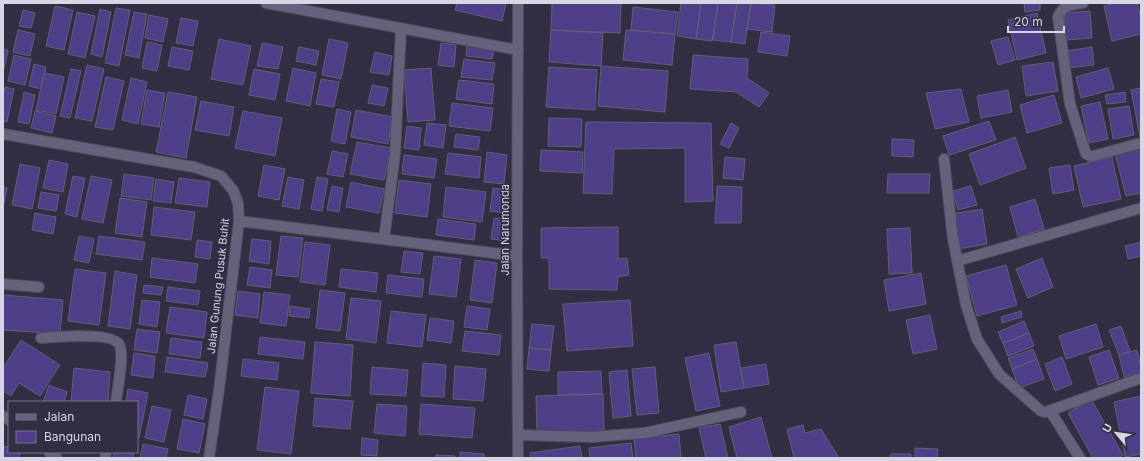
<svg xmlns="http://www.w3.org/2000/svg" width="1144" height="461" font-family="Inter,sans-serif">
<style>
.building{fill:#4f3f88;stroke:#615e76}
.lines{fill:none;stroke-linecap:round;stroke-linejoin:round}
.minor-casing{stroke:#4f4c5e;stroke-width:12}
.tertiary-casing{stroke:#4f4c5e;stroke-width:12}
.minor{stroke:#65627b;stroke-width:10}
.tertiary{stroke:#65627b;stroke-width:10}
.labels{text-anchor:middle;stroke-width:3;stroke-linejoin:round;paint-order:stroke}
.street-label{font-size:11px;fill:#d7d6e4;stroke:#322f45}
</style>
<rect width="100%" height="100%" fill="#322f45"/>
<!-- building -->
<path class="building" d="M457,3H506L502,21L455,10Z
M552,3H621L620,33L551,30Z
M681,3H701L696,39L677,36Z
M701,3H718L712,41L696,39Z
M718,3H737L731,42L713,40Z
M737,3H751L745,44L731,42Z
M751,3L775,5L772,32L747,29Z
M1024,3H1040V10L1025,12Z
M1115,3H1137L1141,18V34L1112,41L1104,6Z
M55,6L73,10L64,50L46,46Z
M633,7L678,12L675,34L631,30Z
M116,8L130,10L119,66L105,63Z
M100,9L111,12L102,57L91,54Z
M23,10L35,13L31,28L19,26Z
M1090,11L1092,38L1066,40L1064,13Z
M77,12L95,16L85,58L68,54Z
M134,12L147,14L139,58L125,55Z
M1037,13L1046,53L1017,60L1008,20Z
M149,15L168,19L163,42L145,38Z
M181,18L198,21L193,46L176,43Z
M18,30L35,34L30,56L13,52Z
M551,30L603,33L601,66L549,62Z
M626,30L675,34L672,65L623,60Z
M761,32L790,36L787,56L758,52Z
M1008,37L1015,60L998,65L991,41Z
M219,39L251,46L243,85L211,79Z
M329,39L348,43L341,79L322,75Z
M147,42L162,45L157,71L142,68Z
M262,43L283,47L278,69L257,66Z
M441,43L456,45L454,67L438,65Z
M467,45L494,49L492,59L466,56Z
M172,47L193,51L189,70L168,66Z
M299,47L319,51L316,65L296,61Z
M1092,47L1094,65L1068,68L1066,51Z
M3,49L8,50L3,73Z
M375,52L392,56L389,75L370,72Z
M14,55L31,59L25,85L8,81Z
M693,55L748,59L747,78L769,93L759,107L736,92L690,89Z
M464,59L495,63L492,80L461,77Z
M1053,62L1058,91L1026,96L1022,66Z
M34,64L46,67L41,89L29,86Z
M87,65L104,69L92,121L75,118Z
M601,66L668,71L665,112L598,106Z
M549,67L597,70L595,110L546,107Z
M293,68L316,73L310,106L286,101Z
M431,68L435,120L408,122L404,70Z
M1108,68L1114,89L1081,98L1076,77Z
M71,69L81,71L70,118L60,116Z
M254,69L280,74L275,100L249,95Z
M44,73L64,77L56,114L36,110Z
M106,77L124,81L113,130L95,127Z
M131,78L147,82L138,124L122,120Z
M321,79L339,82L334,107L316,104Z
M459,80L494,84L492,104L456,99Z
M372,85L388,88L384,106L368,103Z
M5,87L14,89L7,122L3,121V97Z
M1141,88V137H1140L1131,90Z
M961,89L969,122L935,129L926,93Z
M147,90L165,93L159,127L141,124Z
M1008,90L1012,112L981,118L977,96Z
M24,92L35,95L29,124L18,122Z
M168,92L197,97L186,158L156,152Z
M1125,92L1126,102L1107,104L1105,95Z
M1054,95L1062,123L1027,133L1020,105Z
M201,101L234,107L229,136L195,130Z
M1100,102L1108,139L1089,143L1081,106Z
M452,103L493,108L490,131L449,126Z
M1129,106L1134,135L1113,139L1108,109Z
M337,109L351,112L345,144L331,141Z
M356,110L393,117L388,144L351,137Z
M35,111L56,116L52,133L31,128Z
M243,111L282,118L275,156L235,148Z
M549,118L582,119L581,147L548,146Z
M989,121L996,140L949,155L943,136Z
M586,122L711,123L713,201L685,202V148L614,149L612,194L583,193Z
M427,123L446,125L443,148L424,145Z
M731,123L739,128L729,148L720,144Z
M407,126L421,128L419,150L404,148Z
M456,134L480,137L478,150L454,147Z
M1015,137L1026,168L980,185L969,154Z
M892,139L914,140L913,157L892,156Z
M357,142L391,148L384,180L350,174Z
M1141,148V193L1126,196L1115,154Z
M541,150L583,152L582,173L540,171Z
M332,151L348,154L343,177L327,174Z
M487,152L507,155L504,184L484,182Z
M448,153L481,157L479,178L445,174Z
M404,155L437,159L434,178L402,174Z
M725,157L745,159L743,180L723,178Z
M1112,157L1121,199L1083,207L1074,166Z
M49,160L68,164L63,192L43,188Z
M20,164L40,168L32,209L12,205Z
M264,165L285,169L279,200L258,196Z
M1070,165L1074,190L1053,194L1049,168Z
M124,174L154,178L151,200L121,196Z
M888,174H930L929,193H887Z
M73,176L85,178L77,217L65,214Z
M91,176L112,180L103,223L82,219Z
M288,177L304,180L299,209L282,206Z
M317,177L328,179L322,211L311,209Z
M179,178L210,182L207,207L175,203Z
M156,179L174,182L171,203L153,201Z
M399,180L431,184L427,217L395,213Z
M351,182L384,189L379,213L346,207Z
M332,186L343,188L339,212L327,210Z
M717,186L742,187L741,223H715Z
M971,186L977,205L958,210L953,191Z
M3,187L7,188L3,208Z
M446,187L486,192L482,222L443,217Z
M493,188L507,190L504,213L490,211Z
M41,192L59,195L56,211L38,208Z
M120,198L147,202L142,237L115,233Z
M1035,199L1044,229L1018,237L1010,207Z
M154,207L195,212L191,240L151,235Z
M982,209L987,244L958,249L952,214Z
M35,213L56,217L53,234L32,230Z
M494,218L508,220L505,241L491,239Z
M438,219L476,224L474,240L436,235Z
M618,227V259L627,258L629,275L618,277L617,290L549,289V258H541V228Z
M910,228L912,273L889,274L887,229Z
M79,236L94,239L89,263L74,260Z
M99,236L145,242L142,260L96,254Z
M281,236L303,238L298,277L276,275Z
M252,239L271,241L269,264L249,261Z
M197,240L212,242L210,259L195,257Z
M305,242L330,245L325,285L300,282Z
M1141,242V256L1128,259L1125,246Z
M404,251L423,253L420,274L401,272Z
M434,256L461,259L456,297L429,294Z
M152,258L198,264L195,283L150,277Z
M1042,258L1053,287L1028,298L1016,269Z
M475,260L497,263L492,303L470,300Z
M1006,265L1017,305L977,316L966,276Z
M250,267L272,270L270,288L247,285Z
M75,269L106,273L99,325L68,321Z
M341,269L378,273L376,292L339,287Z
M115,271L137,275L130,329L108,326Z
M921,273L926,304L889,311L884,280Z
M388,275L424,279L422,297L386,293Z
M144,285L163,287L161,295L143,293Z
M168,287L200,291L198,305L166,301Z
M320,290L345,293L340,331L316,328Z
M238,291L260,294L258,318L235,315Z
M264,292L290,295L286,326L260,323Z
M3,295L63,300L60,334L3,330Z
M351,298L381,301L376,343L346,339Z
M142,300L160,302L157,327L139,324Z
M630,300L633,346L567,351L563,304Z
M290,306L310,309L309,318L289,316Z
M467,306L490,309L487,330L464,327Z
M170,307L207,312L204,338L166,333Z
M391,311L426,315L422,347L387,343Z
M1021,311L1022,317L1002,323L1001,317Z
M930,315L937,349L913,354L906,320Z
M430,318L454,321L451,343L427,340Z
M1024,321L1029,333L1003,343L998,332Z
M532,324L554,326L551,350L529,348Z
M1096,324L1103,347L1066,359L1059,336Z
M1121,326L1130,351L1119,355L1109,330Z
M137,329L160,332L157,353L134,350Z
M465,331L501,335L499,355L462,351Z
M1029,333L1034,346L1008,356L1003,343Z
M260,337L305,342L303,359L258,354Z
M171,338L202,342L200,358L169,354Z
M21,340L60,365L40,396L19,383L11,396L3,391V368Z
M315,342L353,345L350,396L311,393Z
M736,342L744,388L721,392L714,345Z
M529,348L551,350L549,371L527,369Z
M1033,349L1037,359L1012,369L1008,358Z
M1109,350L1119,378L1098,385L1089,357Z
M1137,350L1141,367V373L1124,377L1119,355Z
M134,353L155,356L153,378L131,375Z
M709,353L720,406L696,411L685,358Z
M167,357L208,363L205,377L165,372Z
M1062,357L1072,384L1055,391L1045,364Z
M243,359L279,363L277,380L241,376Z
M1037,359L1044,379L1019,388L1012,369Z
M423,363L446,365L444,397L421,396Z
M766,364L769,384L744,388L741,368Z
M455,366L486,369L483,401L453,399Z
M372,367L408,370L406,396L370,394Z
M655,367L659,413L637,415L632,369Z
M74,368L110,372L108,402H71Z
M627,370L631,416L613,418L609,372Z
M601,371L602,394L558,395V372Z
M49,385L67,392L64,402H43Z
M265,387L299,391L291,454L257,450Z
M128,389L148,393L139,438H137V402H126Z
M603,394L604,433L537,435L536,396Z
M188,395L207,399L203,419L184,415Z
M1141,396V454L1125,457L1114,402Z
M315,398L353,401L350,429L313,426Z
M1091,399L1123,455L1118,458H1093L1068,413Z
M377,404L407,406L405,436L374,433Z
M421,404L475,408L472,438L419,434Z
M152,406L171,410L164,442L145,438Z
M761,417L772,458H737L729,427Z
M183,419L205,424L199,453L177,449Z
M720,424L728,458H706L699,428Z
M803,425L805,433L821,429L839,458H811V457V458H794L787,429Z
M679,434L681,458H636L634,439Z
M362,438L378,440L377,456L361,455Z
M631,443L633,458H590L589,448Z
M143,444L168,449L166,458H140Z
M3,446L9,447V452H20L19,458H3Z
M580,446L582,458H531L530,453Z
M915,448L938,449L937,458H915Z
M114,452H134L133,458H113Z
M460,452L484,454V458H460Z
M891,454H911V458H890Z
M436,455L455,456V458H436Z"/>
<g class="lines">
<defs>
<path id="minor" d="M266,3L518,50
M1083,3C1072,5 1063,4 1058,17L1070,104L1086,154L1090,156H1093L1141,143
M3,134L194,167L221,176L233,190L238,203L239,221L219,390L209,458
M944,159L953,239L966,305L977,339L999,374L1041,411L1046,412L1141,378
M239,221L517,256
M384,239L395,155L401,28
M957,261L1141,208
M3,284L39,287
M41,338C55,337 111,332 119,344C125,354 117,390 116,402
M1050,411L1080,458
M3,416L9,420
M518,435L592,437L644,433L741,412
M49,452L57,458
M105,458L106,452"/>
<path id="tertiary" d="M518,458L517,256L518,3"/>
</defs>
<!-- minor casing -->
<use href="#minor" class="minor-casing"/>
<!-- tertiary casing -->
<use href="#tertiary" class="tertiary-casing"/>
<!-- minor -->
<use href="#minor" class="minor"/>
<!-- tertiary -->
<use href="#tertiary" class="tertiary"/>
</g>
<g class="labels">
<!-- street labels -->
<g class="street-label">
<text transform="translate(505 230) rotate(-90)" y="4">Jalan Narumonda</text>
<text transform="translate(218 286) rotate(-84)" y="4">Jalan Gunung Pusuk Buhit</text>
</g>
</g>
<!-- border -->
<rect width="1144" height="461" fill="none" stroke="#d7d6e4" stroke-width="8"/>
<!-- legend -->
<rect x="8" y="401" width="130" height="52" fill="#322f45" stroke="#747285"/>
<rect x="16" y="414" width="20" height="6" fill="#65627b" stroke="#747285"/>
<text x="44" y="421" font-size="12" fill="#d7d6e4">Jalan</text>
<rect x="16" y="431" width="20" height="12" fill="#4f3f88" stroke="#747285"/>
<text x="44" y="441" font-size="12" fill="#d7d6e4">Bangunan</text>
<!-- north arrow -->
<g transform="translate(1116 433) rotate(299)" stroke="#322f45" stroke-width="3" paint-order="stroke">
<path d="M0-3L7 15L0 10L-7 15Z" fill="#d7d6e4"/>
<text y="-6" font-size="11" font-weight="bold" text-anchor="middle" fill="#d7d6e4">U</text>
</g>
<!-- scale -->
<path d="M1008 26v6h56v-6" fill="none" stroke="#d7d6e4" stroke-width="2"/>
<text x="1014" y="26" font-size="12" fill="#d7d6e4" stroke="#322f45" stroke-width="3" paint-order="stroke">20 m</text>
</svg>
